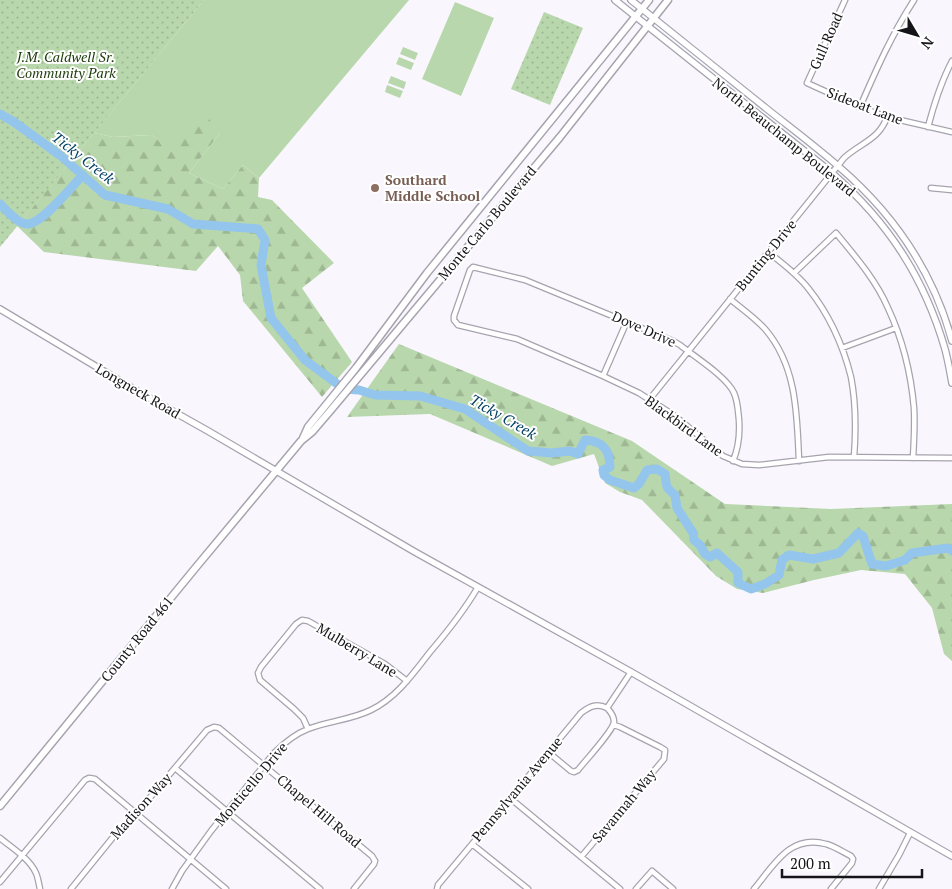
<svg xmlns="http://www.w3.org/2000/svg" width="952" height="889" font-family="'PT Serif',serif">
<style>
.grass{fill:#b9d7ac}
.forest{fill:url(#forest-firs)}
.park{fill:url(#park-dots)}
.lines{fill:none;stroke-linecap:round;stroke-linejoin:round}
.river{stroke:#94c5ed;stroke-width:9}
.minor-casing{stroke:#a6a3af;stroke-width:7}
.tertiary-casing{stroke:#a6a3af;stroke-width:8}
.secondary-casing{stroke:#a6a3af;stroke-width:9}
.minor{stroke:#fff;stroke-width:4.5}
.tertiary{stroke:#fff;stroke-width:5.5}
.secondary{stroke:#fff;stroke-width:6}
.education-dot{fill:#8d6e63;stroke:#fff;stroke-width:2}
.labels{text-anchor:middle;stroke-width:4;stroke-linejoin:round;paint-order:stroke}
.street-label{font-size:14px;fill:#151418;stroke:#fff}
.park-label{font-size:14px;font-style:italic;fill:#1a3a07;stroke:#fff}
.education-label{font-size:14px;font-weight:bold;fill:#785e54;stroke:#fff;text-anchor:start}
.water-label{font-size:15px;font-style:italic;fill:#064267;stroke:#fff}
</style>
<defs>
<pattern id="forest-firs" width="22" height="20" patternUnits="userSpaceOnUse" patternTransform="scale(1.25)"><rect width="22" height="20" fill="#b9d7ac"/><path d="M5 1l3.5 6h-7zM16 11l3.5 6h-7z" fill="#9eb893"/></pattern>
<pattern id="park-dots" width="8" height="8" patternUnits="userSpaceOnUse" patternTransform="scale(1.25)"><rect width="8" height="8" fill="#b9d7ac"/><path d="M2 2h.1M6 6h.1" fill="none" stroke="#9eb893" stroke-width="1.8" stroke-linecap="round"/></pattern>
</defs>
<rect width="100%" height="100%" fill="#f9f7fd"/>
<!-- grass -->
<path class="grass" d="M204,0H409L259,178L243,165L223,189L189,173L220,133L171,153L152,135L113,137L94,133Z
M455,2L494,18L461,96L422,79Z
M403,47L418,53L415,60L400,54Z
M399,57L414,63L411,70L396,64Z
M391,76L406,82L404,89L388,83Z
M387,85L403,91L400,98L385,92Z"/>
<!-- forest -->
<path class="forest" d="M203,111L220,133L189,173L223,189L243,165L259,178L258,197L272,200L334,263L302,288L352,362L322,397L243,301L240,275L218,246L196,271L44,252L17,226L94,133L113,137L152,135L171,152Z
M399,344L632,441L725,504L831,509L952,504V661L944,654L932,608L905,574L861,570L814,580L763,593L737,589L716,576L642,500L620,492L605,483L594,454L552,466L430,414L347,417Z"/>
<!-- park -->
<path class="park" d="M0,0H204L0,247Z
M544,12L583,28L550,105L511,89Z"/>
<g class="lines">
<!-- river -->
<path class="river" d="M0,114L14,122L61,156L105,195L168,209L193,224L258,229L265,240L261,265L271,318L305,360L344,389L359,390L375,395L420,396L465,409L528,451L552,453L570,451L578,454L585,440C602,441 610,449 610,467L603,470L604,475L610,480L634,488L639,484L647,470L657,469L665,474C667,487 664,486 675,495L677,508L693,533L694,540L700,545L705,554L710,557L717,553L738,572V583L751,589L765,584L779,575L782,560L789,555L813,559L839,553L858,533L863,536L872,564L886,566L905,560L912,553L948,548L952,551
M0,204C6,210 19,225 28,224C43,223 72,186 83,175"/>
<defs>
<path id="minor" d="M845,0L807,83L860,107L887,117L952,132
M860,107C876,70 892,34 914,0
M928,127C934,104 941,82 952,61
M931,188L952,190
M768,252C782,263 797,274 808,288C828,313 843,345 851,377C856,403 856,431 854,457
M794,273L836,233C855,256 876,280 888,308C902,338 911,374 914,408C915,424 914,441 913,458
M730,299C742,309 755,318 765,329C797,366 797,415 799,461
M842,348L896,328
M603,376L627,321
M649,400L844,158C860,143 879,140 887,117
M733,461C739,447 740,435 739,420C738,411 738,402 734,393C727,377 695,357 680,345L673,341L525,280L473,267L470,270L454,316V320L458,325L517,339L603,376L639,393L675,416L723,456L742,464L759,465L829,457L952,458
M607,708L631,672
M308,729L303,718L294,709L260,680L258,673L261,667L296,624L302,620L308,621L385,664L407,681
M548,752L571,771L574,772L578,770C585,761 613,731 614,722C614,716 611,712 607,708
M175,768L320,889
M510,798L620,889
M0,838C12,848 29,858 36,873C38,878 39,884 40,889
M472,844L528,889
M581,857L664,759L665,750L660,747L620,727L614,725
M0,882L85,780L89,778L95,779L226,889
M71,889L114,836L136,814L207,730L214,727L219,728L372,856L375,861L374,864L354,889
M172,889L182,871L211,831L274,753C284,743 295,734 308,729C328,721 351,720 371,710C396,698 413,674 430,652C448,631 464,611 478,587
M437,889L438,885L581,713C590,706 597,703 607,708
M636,889L652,871L673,889
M754,889C774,865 790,834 826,844C834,846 843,852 851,856L853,859L852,863L831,889
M879,889L899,855L910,833"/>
<path id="tertiary" d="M615,0L832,173C888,222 924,277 945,349C948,360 950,372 952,383
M631,0C676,36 722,73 767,109C791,128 815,146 838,166C893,213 933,271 952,341
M0,309L137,391L208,431L415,552L631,672L952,856"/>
<path id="secondary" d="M303,438L308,427L356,368L427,273L649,0
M0,806L197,566L301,441L312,432L330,411L560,137L668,0"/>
</defs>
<!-- minor casing -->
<use href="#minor" class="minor-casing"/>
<!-- tertiary casing -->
<use href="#tertiary" class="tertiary-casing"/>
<!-- secondary casing -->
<use href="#secondary" class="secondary-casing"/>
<!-- minor -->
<use href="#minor" class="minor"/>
<!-- tertiary -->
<use href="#tertiary" class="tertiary"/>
<!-- secondary -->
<use href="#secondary" class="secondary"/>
</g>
<!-- markers -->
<circle class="education-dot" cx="375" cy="188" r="5"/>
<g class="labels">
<!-- street labels -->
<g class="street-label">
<text transform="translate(826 41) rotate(-66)" y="5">Gull Road</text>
<text transform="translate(865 106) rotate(21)" y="5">Sideoat Lane</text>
<text transform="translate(784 137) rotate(39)" y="5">North Beauchamp Boulevard</text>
<text transform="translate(487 223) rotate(-50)" y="5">Monte Carlo Boulevard</text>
<text transform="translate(766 255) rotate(-51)" y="5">Bunting Drive</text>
<text transform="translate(644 329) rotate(24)" y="5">Dove Drive</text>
<text transform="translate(138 391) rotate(30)" y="5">Longneck Road</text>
<text transform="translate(684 426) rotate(36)" y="5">Blackbird Lane</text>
<text transform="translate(137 639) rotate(-51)" y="5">County Road 461</text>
<text transform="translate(357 650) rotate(31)" y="5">Mulberry Lane</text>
<text transform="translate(251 784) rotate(-50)" y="5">Monticello Drive</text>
<text transform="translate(517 789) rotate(-50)" y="5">Pennsylvania Avenue</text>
<text transform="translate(141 806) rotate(-48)" y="5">Madison Way</text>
<text transform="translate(624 806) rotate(-50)" y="5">Savannah Way</text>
<text transform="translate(319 811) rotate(40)" y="5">Chapel Hill Road</text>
</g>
<!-- park labels -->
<g class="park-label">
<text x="66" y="62">J.M. Caldwell Sr.<tspan x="66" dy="16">Community Park</tspan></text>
</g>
<!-- education labels -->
<g class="education-label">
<text x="385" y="185">Southard<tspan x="385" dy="16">Middle School</tspan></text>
</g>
<!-- water labels -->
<g class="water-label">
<text transform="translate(83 158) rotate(38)" y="5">Ticky Creek</text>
<text transform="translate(503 417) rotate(30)" y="5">Ticky Creek</text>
</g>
</g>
<!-- north arrow -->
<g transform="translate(917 35) rotate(128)" stroke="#ffffff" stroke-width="4" paint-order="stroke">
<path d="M0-4L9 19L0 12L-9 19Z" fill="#151418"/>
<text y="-8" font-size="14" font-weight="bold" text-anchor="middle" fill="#151418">N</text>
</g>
<!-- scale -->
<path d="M782 869v8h140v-8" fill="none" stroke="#151418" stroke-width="2.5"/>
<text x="790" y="869" font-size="15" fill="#151418" stroke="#ffffff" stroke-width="4" paint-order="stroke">200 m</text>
</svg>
